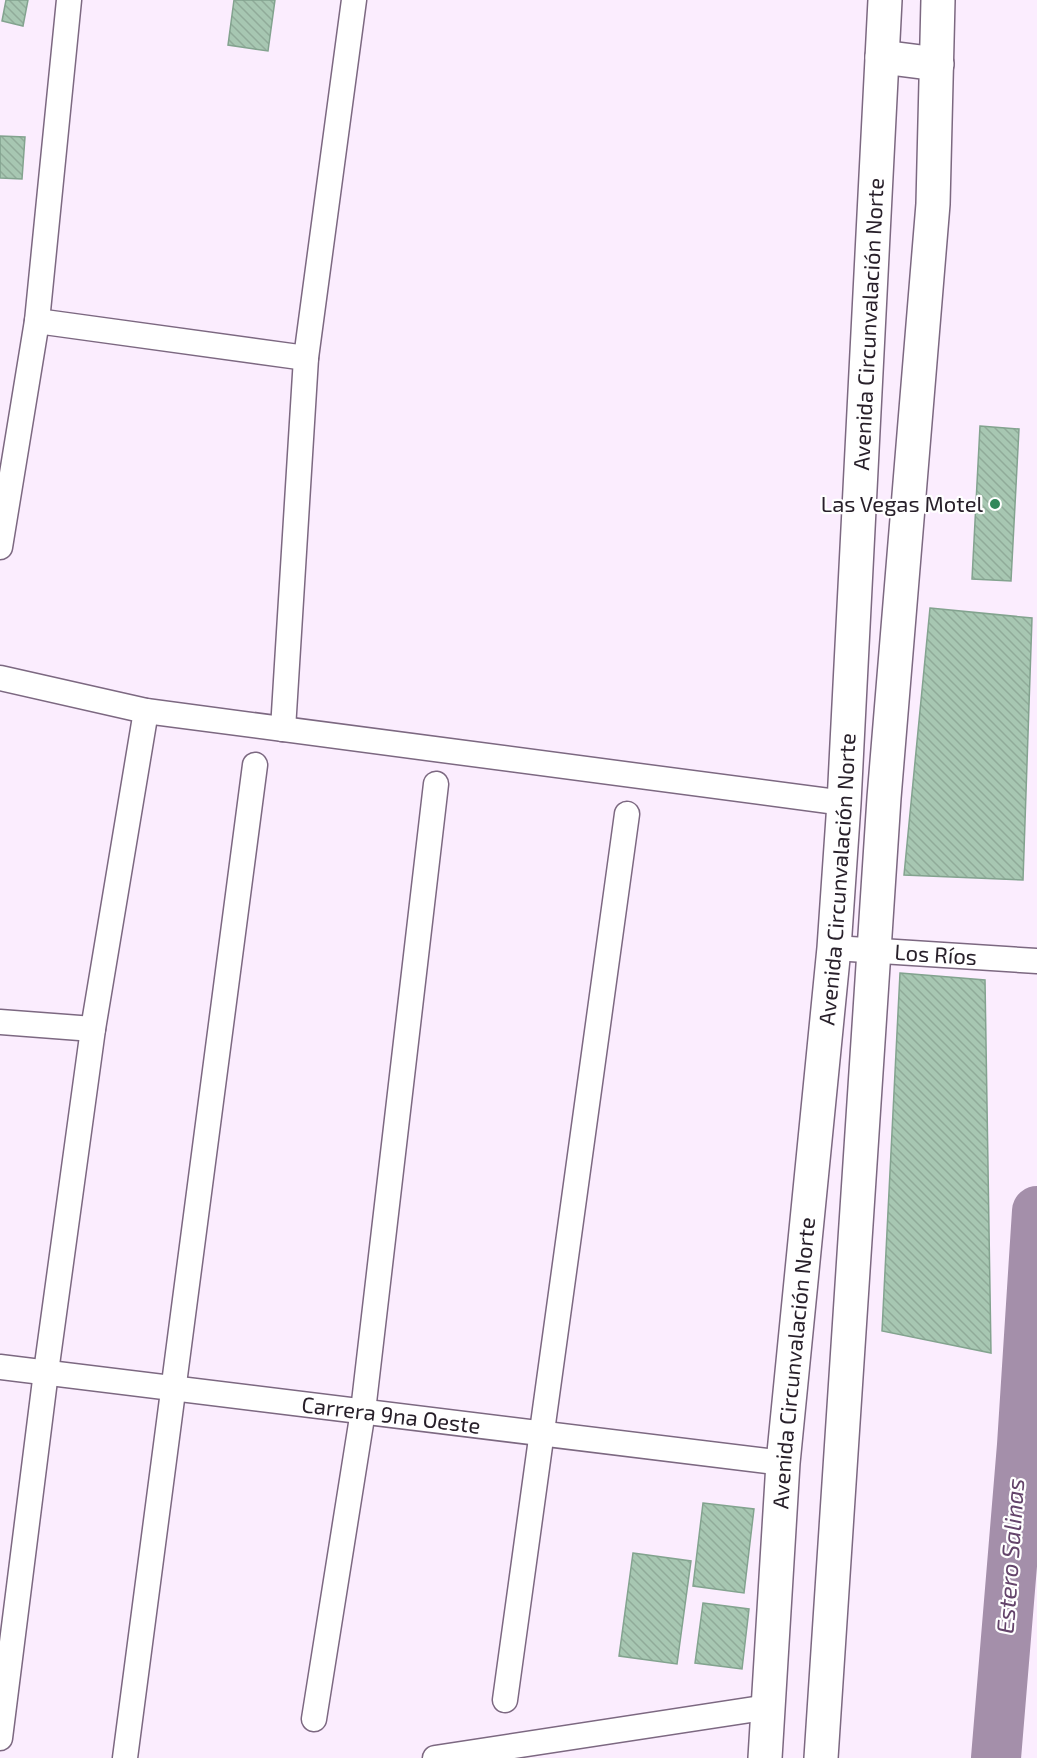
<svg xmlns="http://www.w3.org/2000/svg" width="1037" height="1758" font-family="'Exo 2',sans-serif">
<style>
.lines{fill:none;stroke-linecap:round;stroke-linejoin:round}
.river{stroke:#a48faa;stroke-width:50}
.building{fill:url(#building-back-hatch);stroke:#83a38f;stroke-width:1.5}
.street-casing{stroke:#7c6881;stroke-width:27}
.secondary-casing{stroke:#7c6881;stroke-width:36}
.street{stroke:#fff;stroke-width:24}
.secondary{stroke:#fff;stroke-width:33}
.poi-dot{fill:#32875a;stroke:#fff;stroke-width:2}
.labels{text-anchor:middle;stroke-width:4.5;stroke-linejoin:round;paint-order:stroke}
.street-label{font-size:22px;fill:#28202a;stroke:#fff}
.poi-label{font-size:22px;fill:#28202a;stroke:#fff;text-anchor:end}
.water-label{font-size:24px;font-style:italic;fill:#64446b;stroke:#fff}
</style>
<defs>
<pattern id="building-back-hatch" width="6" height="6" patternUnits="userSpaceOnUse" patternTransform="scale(1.5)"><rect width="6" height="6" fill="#a7c7b2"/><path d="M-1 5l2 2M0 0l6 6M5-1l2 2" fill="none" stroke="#90ab99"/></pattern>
</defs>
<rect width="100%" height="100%" fill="#fbedfe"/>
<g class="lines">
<!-- river -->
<path class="river" d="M996,1758L1022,1445L1037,1211"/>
</g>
<!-- building -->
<path class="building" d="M6,0H28L23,26L2,21Z
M234,0H275L268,51L228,45Z
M0,136L25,137L22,179L0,178Z
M980,426L1019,429L1011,581L972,579Z
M930,608L1032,618L1023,880L904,875Z
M900,973L985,980L991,1353L882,1331Z
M703,1503L754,1509L744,1593L693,1586Z
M633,1553L691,1561L677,1664L619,1656Z
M703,1603L749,1609L742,1669L695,1663Z"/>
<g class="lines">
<defs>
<g id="street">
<path d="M37,321L306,358"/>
<path d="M0,547L37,321L69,0"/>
<path d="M0,678L146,711L844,803"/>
<path d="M283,729L306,358L354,0"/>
<path id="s1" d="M834,948L1037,961"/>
<path d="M0,1022L93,1029"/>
<path id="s2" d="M0,1367L783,1463"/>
<path d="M505,1700L627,814"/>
<path d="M314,1719L363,1411L436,784"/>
<path d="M0,1738L46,1372L93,1029L146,711"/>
<path d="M125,1758L255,765"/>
<path d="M435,1758L769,1707"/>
</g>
<g id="secondary">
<path d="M882,57L937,64"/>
<path id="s3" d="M765,1758L783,1463L834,948L844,803L885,0"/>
<path d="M821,1758L884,798L933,204L938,0"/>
</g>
</defs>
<!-- street casing -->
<use href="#street" class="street-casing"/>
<!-- secondary casing -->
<use href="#secondary" class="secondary-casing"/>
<!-- street -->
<use href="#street" class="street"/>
<!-- secondary -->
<use href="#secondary" class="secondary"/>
</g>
<!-- markers -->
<circle class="poi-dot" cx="995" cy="504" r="6"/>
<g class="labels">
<!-- street labels -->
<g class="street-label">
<text dy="8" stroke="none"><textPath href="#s3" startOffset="1438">Avenida Circunvalación Norte</textPath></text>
<text dy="8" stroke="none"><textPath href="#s3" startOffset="882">Avenida Circunvalación Norte</textPath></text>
<text dy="8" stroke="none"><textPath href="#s1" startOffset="102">Los Ríos</textPath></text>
<text dy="8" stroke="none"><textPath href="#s3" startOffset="396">Avenida Circunvalación Norte</textPath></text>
<text dy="8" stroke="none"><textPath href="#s2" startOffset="394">Carrera 9na Oeste</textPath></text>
</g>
<!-- poi labels -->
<g class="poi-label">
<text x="983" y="512">Las Vegas Motel</text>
</g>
<!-- water labels -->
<g class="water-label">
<text transform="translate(1011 1556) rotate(-86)" y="8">Estero Salinas</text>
</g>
</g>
</svg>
